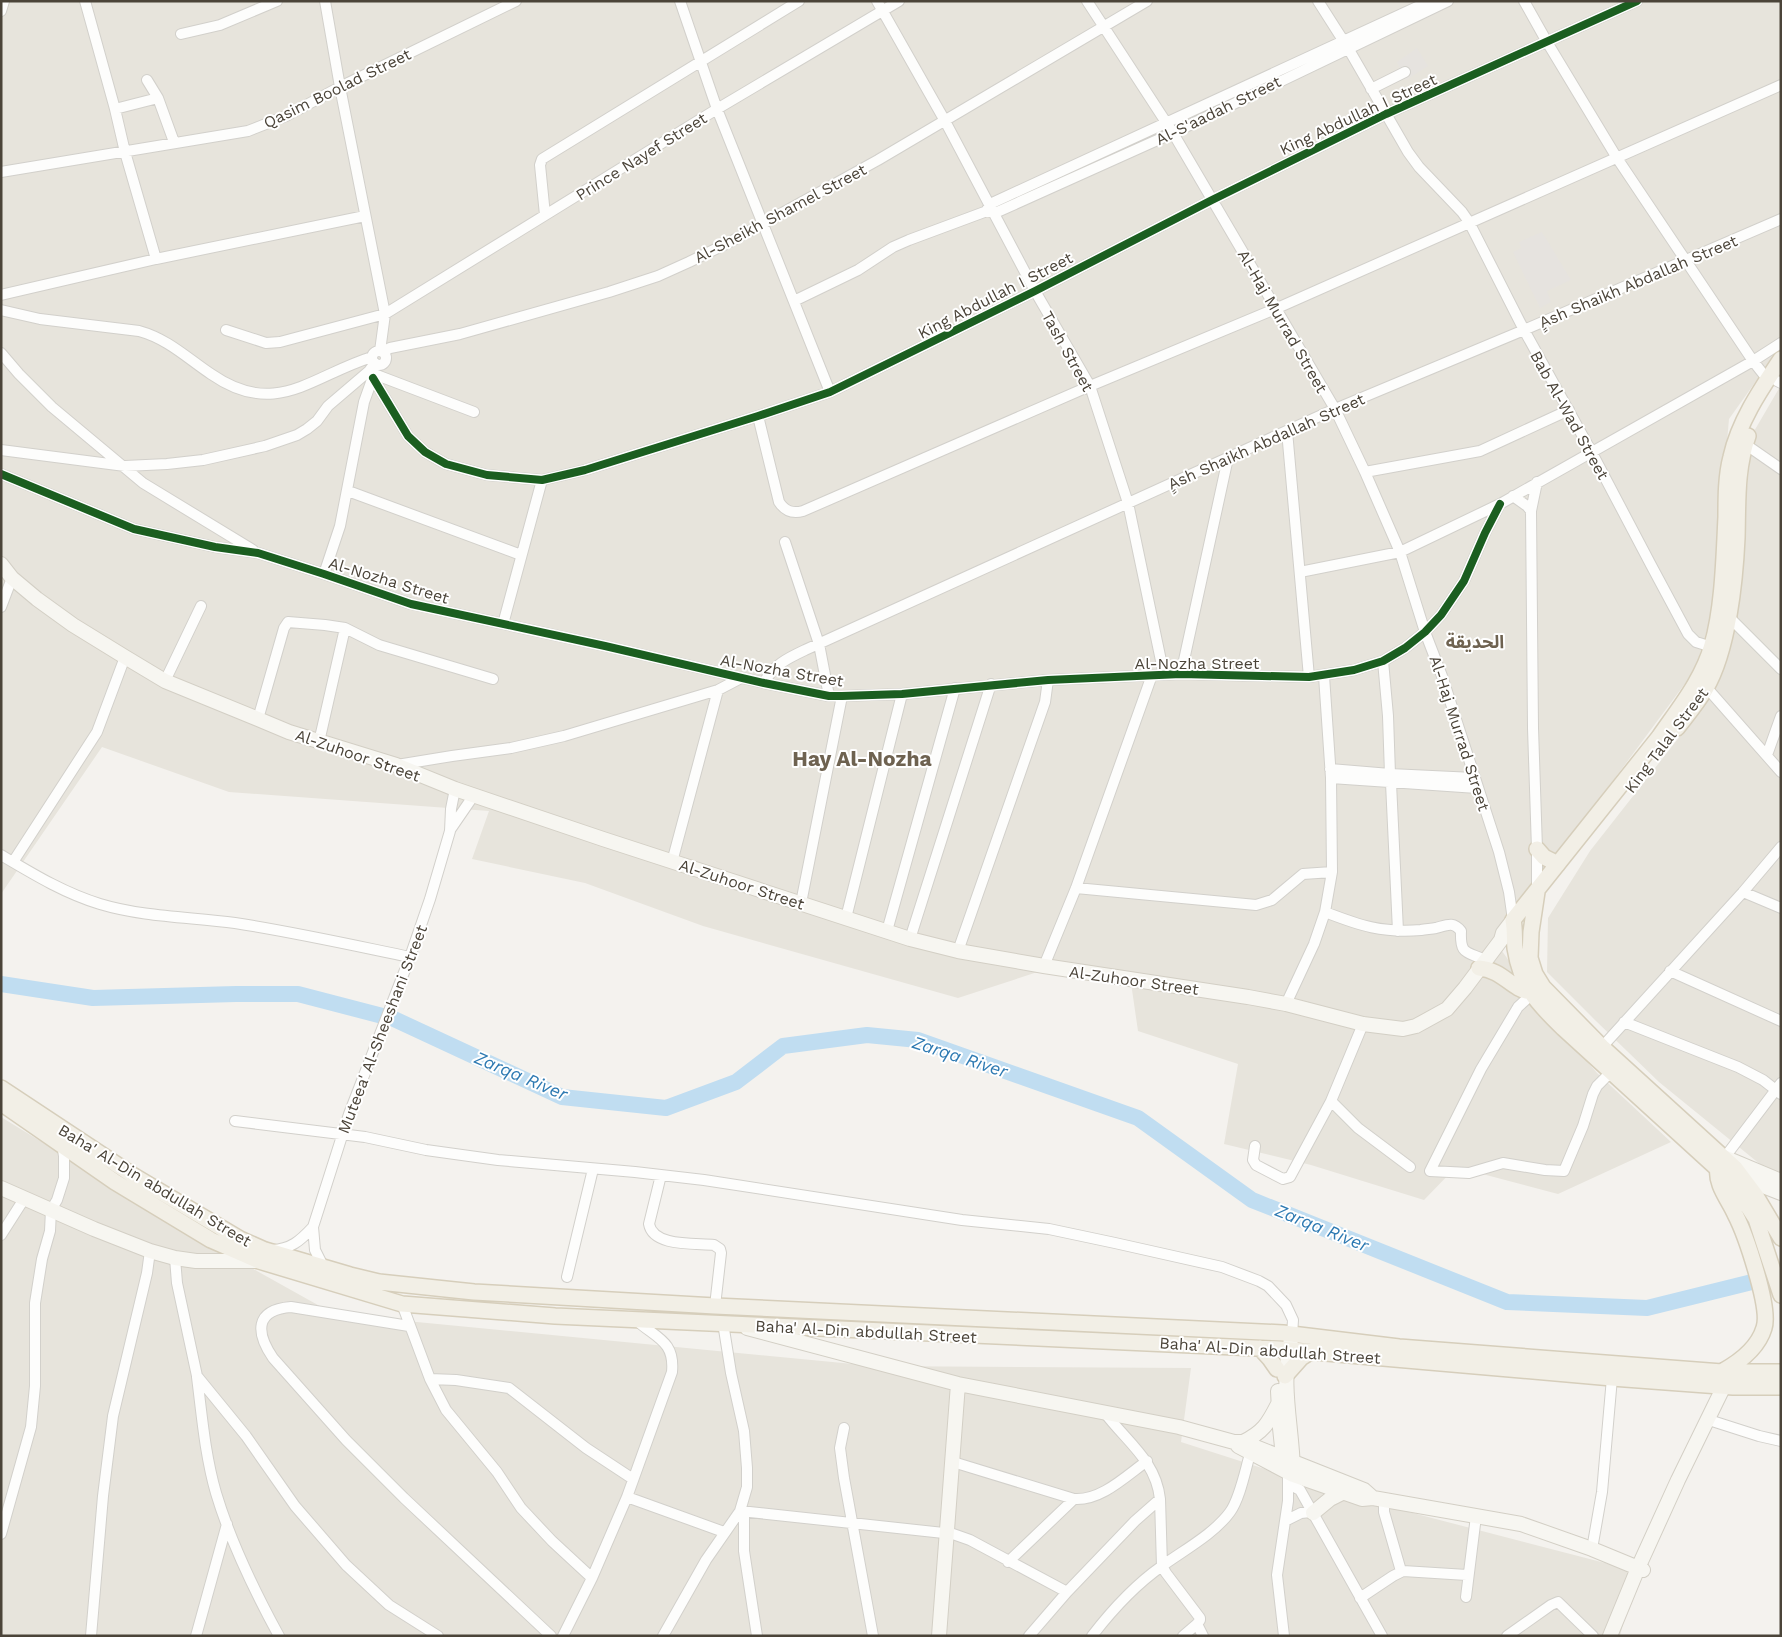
<svg xmlns="http://www.w3.org/2000/svg" width="1782" height="1637" font-family="'Work Sans','Noto Sans Arabic',sans-serif">
<style>
.residential{fill:#e7e4dc}
.parking{fill:#e6e3df}
.lines{fill:none;stroke-linecap:round;stroke-linejoin:round}
.river{stroke:#c0ddf1;stroke-width:16}
.street-casing{stroke:#d2d0cb;stroke-width:12}
.secondary-casing{stroke:#d3cfc5;stroke-width:16}
.primary-casing{stroke:#d6cebb;stroke-width:18}
.street{stroke:#fdfdfc;stroke-width:10}
.secondary{stroke:#f7f6f1;stroke-width:14}
.primary{stroke:#f2efe6;stroke-width:15}
.cycleway-casing{stroke:#fff;stroke-width:11}
.cycleway{stroke:#1b5e20;stroke-width:8}
.labels{text-anchor:middle;stroke-width:4;stroke-linejoin:round;paint-order:stroke}
.street-label{font-size:16px;fill:#4b4439;stroke:#fff}
.neighbourhood-label{font-size:18px;font-weight:bold;fill:#6e6250;stroke:#fff}
.water-label{font-size:18px;font-style:italic;fill:#2e7ab2;stroke:#fff}
.district-label{font-size:21px;font-weight:bold;fill:#6e6250;stroke:#fff}
</style>
<rect width="100%" height="100%" fill="#f4f2ee"/>
<!-- residential -->
<path class="residential" d="M1,1H1781V346L1729,419L1712,613L1695,670L1615,778L1522,899L1502,951L1550,1018L1597,1073L1671,1142L1558,1194L1456,1167L1424,1200L1311,1165L1224,1144L1238,1064L1138,1031L1130,976L1059,965L958,998L703,926L585,883L472,859L489,811L229,792L102,747L1,894Z
M1781,385V1173L1761,1165L1659,1082L1596,1021L1547,972L1548,918L1590,851L1706,703L1738,569L1753,433Z
M1,1117L205,1242L334,1314L874,1366L1191,1368L1181,1442L1355,1498L1636,1571L1620,1636H1Z"/>
<!-- parking -->
<path class="parking" d="M1417,48L1428,66L1406,80L1397,62Z
M1542,232L1571,280L1547,291L1551,302L1540,308L1513,252L1521,248L1519,242Z"/>
<g class="lines">
<!-- river -->
<path class="river" d="M1,984L93,998L236,994H298L394,1019L562,1097L666,1108L736,1082L783,1046L867,1035L918,1040L1138,1118L1252,1200L1507,1302L1647,1308L1752,1282L1774,1279"/>
<defs>
<path id="street" d="M85,1L115,109L125,152L156,259
M325,1L340,87L385,314L380,351
M680,1L717,109L830,392
M877,1L945,121L1035,291L1090,386L1128,503L1164,675
M1087,1L1173,133L1335,409L1365,472L1400,552L1425,632L1442,676L1499,852L1509,892L1513,920
M1318,1L1348,48L1408,152L1419,167L1462,212L1469,222L1524,330L1591,451L1651,565L1688,634L1696,642L1712,647
M1524,1L1547,42L1617,158L1753,361L1768,380
M1,11L4,1
M181,34L220,25L277,1
M147,80L158,98L174,142
M1371,89L1405,72
M115,109L158,98
M1,172L248,131L286,116L340,87L516,1
M987,210L990,204L1430,1
M545,215L540,165L542,159L799,1
M1,295L156,259L365,216
M794,301L858,270L893,247L909,240L987,211L995,213L1173,133L1448,1
M1,310L40,319L139,331C168,339 187,358 211,374C276,419 311,376 372,357
M226,330L266,343L280,342L385,314L717,109L899,1
M372 358a7 7 0 1 1 14 0a7 7 0 1 1-14 0Z
M382,352L390,348L460,334L609,292L658,276L689,262L728,243L878,160L1147,1
M1,353L19,374L52,407L143,483L253,550
M374,374L474,412
M373,378L408,436L425,452L446,464L487,475L542,480L585,470L758,416L830,392L1035,291L1212,200L1386,114L1637,1
M1777,381L1781,383
M758,416L779,502C785,511 792,514 803,511L1090,386L1275,309L1781,85
M1287,431L1309,677
M1745,444L1781,469
M1,450L125,466L167,464L203,460L265,446L297,435L307,429L317,421L328,406L369,371L375,363
M1365,472L1480,451L1569,410
M1,474L134,529L215,547L258,553L324,574L411,604L605,646L764,683L829,696H842L902,694L1048,680L1181,674L1309,677L1354,670L1383,661L1405,648L1425,632L1441,615L1464,581L1485,533L1500,504
M348,491L521,555
M1513,496L1527,506L1531,511
M785,542L819,644L829,696
M1300,572L1400,552L1500,504L1753,361L1781,343
M324,574L340,526L364,402L374,374
M1,607L12,578
M1728,616L1781,669
M503,624L542,480
M1383,661L1388,716L1390,774
M1181,674L1228,458
M165,681L201,606
M764,683C773,665 788,658 805,650L1335,409L1524,330L1781,219
M1707,688L1781,772
M258,719L284,628L288,622L325,625L345,628L379,645L493,679
M319,742L345,628
M1767,755L1781,716
M397,765L452,756L511,748L564,736L718,690L741,678
M1330,769L1390,774L1474,778
M1331,778L1477,788
M1391,783L1398,931
M450,830L474,795
M1,855C33,874 64,893 100,904C143,917 190,917 235,923C294,932 352,945 410,957
M13,862L97,732L125,657
M672,862L718,690
M1076,888L1256,905L1272,900L1303,874L1332,872
M1537,890V849L1533,728L1531,511L1537,482
M1743,892L1781,908
M801,903L842,696
M1325,912C1361,926 1382,933 1421,930C1426,929 1431,929 1436,928C1447,925 1453,921 1461,931C1460,955 1466,951 1485,960
M846,918L902,694
M887,931L955,688
M910,939L991,684
M958,951L1045,702L1048,680
M1044,966L1076,888L1152,675
M1670,971L1781,1021
M1531,995L1518,1007L1481,1069L1430,1171L1469,1173L1503,1163L1545,1170L1564,1171L1583,1126L1593,1094L1597,1086L1606,1077L1613,1074
M1286,1004L1314,944L1325,912L1332,872L1331,778L1324,676
M1624,1022L1738,1067L1763,1080L1781,1094
M1602,1047L1743,892L1781,847
M1331,1101L1358,1128L1410,1167
M235,1121L365,1137L426,1150L498,1160L635,1172L704,1180L962,1220L1049,1229L1115,1243L1222,1267L1259,1281L1268,1286L1286,1305L1293,1320L1292,1335
M1255,1146L1253,1160L1256,1165L1283,1179L1290,1177L1331,1101L1363,1024
M1725,1157L1781,1083
M661,1175L649,1224C653,1247 695,1243 714,1245L720,1249L721,1253L715,1306
M1,1235L24,1199
M272,1250C291,1249 300,1241 313,1227
M175,1258L177,1283L197,1376L246,1436L295,1506L346,1565L389,1605L438,1636
M323,1266L315,1250L313,1227L349,1114L410,957L430,899L450,831L451,809L455,789
M567,1277L593,1169
M402,1304L430,1379L446,1410L497,1472L521,1508L552,1541L592,1578
M409,1326L291,1307C254,1310 256,1333 273,1358L346,1440L404,1498L551,1636
M197,1377C202,1416 205,1455 216,1493C230,1540 255,1592 279,1636
M430,1379L456,1380L509,1388L586,1448L633,1479
M1709,1420L1759,1436L1781,1441
M844,1428L840,1448L844,1478L873,1636
M953,1462L1074,1499C1101,1501 1126,1476 1147,1461
M1289,1484L1300,1490L1382,1636
M627,1497L724,1532
M1160,1499L1162,1566L1166,1573L1200,1618V1620L1197,1624
M1384,1501V1512L1401,1571
M740,1511L953,1534L970,1540L1067,1592
M744,1511V1551L757,1636
M1285,1521L1301,1513L1311,1512
M1,1534L31,1427L35,1386V1303L42,1259L50,1231L51,1210L57,1200L64,1178V1156L62,1144
M1592,1549L1602,1492L1612,1378
M1008,1562L1074,1499
M1466,1597L1476,1516
M1360,1598L1393,1576L1403,1571L1467,1575
M91,1636L103,1496L113,1416L147,1273L150,1251
M196,1636L227,1524
M563,1636L592,1578L627,1497L672,1372C675,1340 655,1338 635,1319
M663,1636L706,1560L740,1511L747,1487V1468L744,1431L731,1373L723,1323
M1029,1636L1067,1592L1135,1521L1160,1499C1156,1461 1127,1442 1105,1413
M1092,1636C1112,1610 1135,1585 1162,1566C1184,1550 1214,1534 1230,1512C1240,1498 1245,1471 1250,1454
M1183,1636L1197,1624L1203,1636
M1284,1636L1277,1575L1288,1501V1478
M1507,1636L1551,1605L1558,1602L1593,1636"/>
<path id="secondary" d="M1,564L12,578L37,599L73,625L125,657L165,681L258,719L289,732L396,765L455,789L603,839L910,939L958,951L1044,966L1248,997L1286,1004L1363,1024L1403,1029L1416,1026L1447,1009L1465,988L1501,940L1503,933L1513,920
M1726,1158L1781,1181
M1740,1177L1781,1193
M1,1188L94,1229L150,1251L175,1258L196,1261H256
M747,1328L958,1384L1179,1427L1234,1442H1243L1364,1490L1373,1498
M1291,1340C1280,1385 1292,1425 1293,1470
M1278,1391L1280,1428L1284,1466
M1243,1442C1263,1432 1268,1424 1278,1404
M1238,1446L1293,1475L1362,1499L1373,1498L1521,1524L1592,1549L1643,1570
M1313,1513L1330,1499L1342,1493
M939,1636L958,1384
M1610,1636L1638,1568L1678,1480L1724,1386"/>
<path id="primary" d="M1781,359C1761,389 1739,421 1731,457C1726,476 1726,497 1726,517C1724,556 1723,608 1712,645C1703,679 1679,708 1659,737L1513,920C1515,929 1514,939 1515,948C1521,986 1536,1002 1563,1028L1732,1182L1756,1219L1781,1295
M1677,728C1687,715 1698,702 1706,688C1728,650 1735,582 1737,538C1738,504 1736,469 1748,436
M1537,849L1544,857L1558,864
M1537,892L1531,932L1530,958L1535,974L1543,987L1602,1047L1735,1168L1756,1196L1781,1238
M1479,968C1503,970 1511,989 1530,992
M1,1088L134,1176L240,1239L265,1250L350,1275L379,1282L474,1292L715,1306L1283,1333L1399,1347L1722,1372H1781
M1,1103L115,1182L211,1240L259,1261L402,1304L555,1316L1280,1349L1612,1378L1733,1387H1781
M1718,1168C1715,1184 1729,1200 1735,1214C1745,1233 1771,1308 1764,1328C1758,1348 1741,1361 1723,1371
M1260,1348L1270,1359L1277,1369
M1285,1376L1301,1358L1312,1351"/>
</defs>
<!-- street casing -->
<use href="#street" class="street-casing"/>
<!-- secondary casing -->
<use href="#secondary" class="secondary-casing"/>
<!-- primary casing -->
<use href="#primary" class="primary-casing"/>
<!-- street -->
<use href="#street" class="street"/>
<!-- secondary -->
<use href="#secondary" class="secondary"/>
<!-- primary -->
<use href="#primary" class="primary"/>
<defs>
<path id="cycleway" d="M373,378L408,436L425,452L446,464L487,475L542,480L585,470L758,416L830,392L1035,291L1212,200L1386,114L1637,1
M1,474L134,529L215,547L258,553L324,574L411,604L605,646L764,683L829,696H842L902,694L1048,680L1181,674L1309,677L1354,670L1383,661L1405,648L1425,632L1441,615L1464,581L1485,533L1500,504"/>
</defs>
<!-- cycleway casing -->
<use href="#cycleway" class="cycleway-casing"/>
<!-- cycleway -->
<use href="#cycleway" class="cycleway"/>
</g>
<g class="labels">
<!-- street labels -->
<g class="street-label">
<text transform="translate(337 88) rotate(-26)" y="6">Qasim Boolad Street</text>
<text transform="translate(1218 110) rotate(-26)" y="6">Al-S'aadah Street</text>
<text transform="translate(1358 114) rotate(-25)" y="6">King Abdullah I Street</text>
<text transform="translate(641 156) rotate(-32)" y="6">Prince Nayef Street</text>
<text transform="translate(780 213) rotate(-28)" y="6">Al-Sheikh Shamel Street</text>
<text transform="translate(1638 281) rotate(-23)" y="6">ِِAsh Shaikh Abdallah Street</text>
<text transform="translate(995 295) rotate(-27)" y="6">King Abdullah I Street</text>
<text transform="translate(1283 321) rotate(60)" y="6">Al-Haj Murrad Street</text>
<text transform="translate(1068 351) rotate(61)" y="6">Tash Street</text>
<text transform="translate(1570 415) rotate(61)" y="6">Bab Al-Wad Street</text>
<text transform="translate(1266 441) rotate(-24)" y="6">ِِAsh Shaikh Abdallah Street</text>
<text transform="translate(389 580) rotate(17)" y="6">Al-Nozha Street</text>
<text x="1197" y="669">Al-Nozha Street</text>
<text transform="translate(782 670) rotate(10)" y="6">Al-Nozha Street</text>
<text transform="translate(1460 733) rotate(72)" y="6">Al-Haj Murrad Street</text>
<text transform="translate(1666 740) rotate(-53)" y="6">King Talal Street</text>
<text transform="translate(358 755) rotate(19)" y="6">Al-Zuhoor Street</text>
<text transform="translate(742 884) rotate(18)" y="6">Al-Zuhoor Street</text>
<text transform="translate(1134 980) rotate(8)" y="6">Al-Zuhoor Street</text>
<text transform="translate(382 1029) rotate(-69)" y="6">Muteea' Al-Sheeshani Street</text>
<text transform="translate(155 1185) rotate(31)" y="6">Baha' Al-Din abdullah Street</text>
<text transform="translate(866 1331) rotate(3)" y="6">Baha' Al-Din abdullah Street</text>
<text transform="translate(1270 1350) rotate(4)" y="6">Baha' Al-Din abdullah Street</text>
</g>
<!-- neighbourhood labels -->
<g class="neighbourhood-label">
<text x="1475" y="648">الحديقة</text>
</g>
<!-- water labels -->
<g class="water-label">
<text transform="translate(960 1057) rotate(18)" y="6">Zarqa River</text>
<text transform="translate(521 1076) rotate(23)" y="6">Zarqa River</text>
<text transform="translate(1322 1228) rotate(22)" y="6">Zarqa River</text>
</g>
<!-- district labels -->
<g class="district-label">
<text x="862" y="766">Hay Al-Nozha</text>
</g>
</g>
<!-- border -->
<rect width="1782" height="1637" fill="none" stroke="#4b4439" stroke-width="5"/>
</svg>
